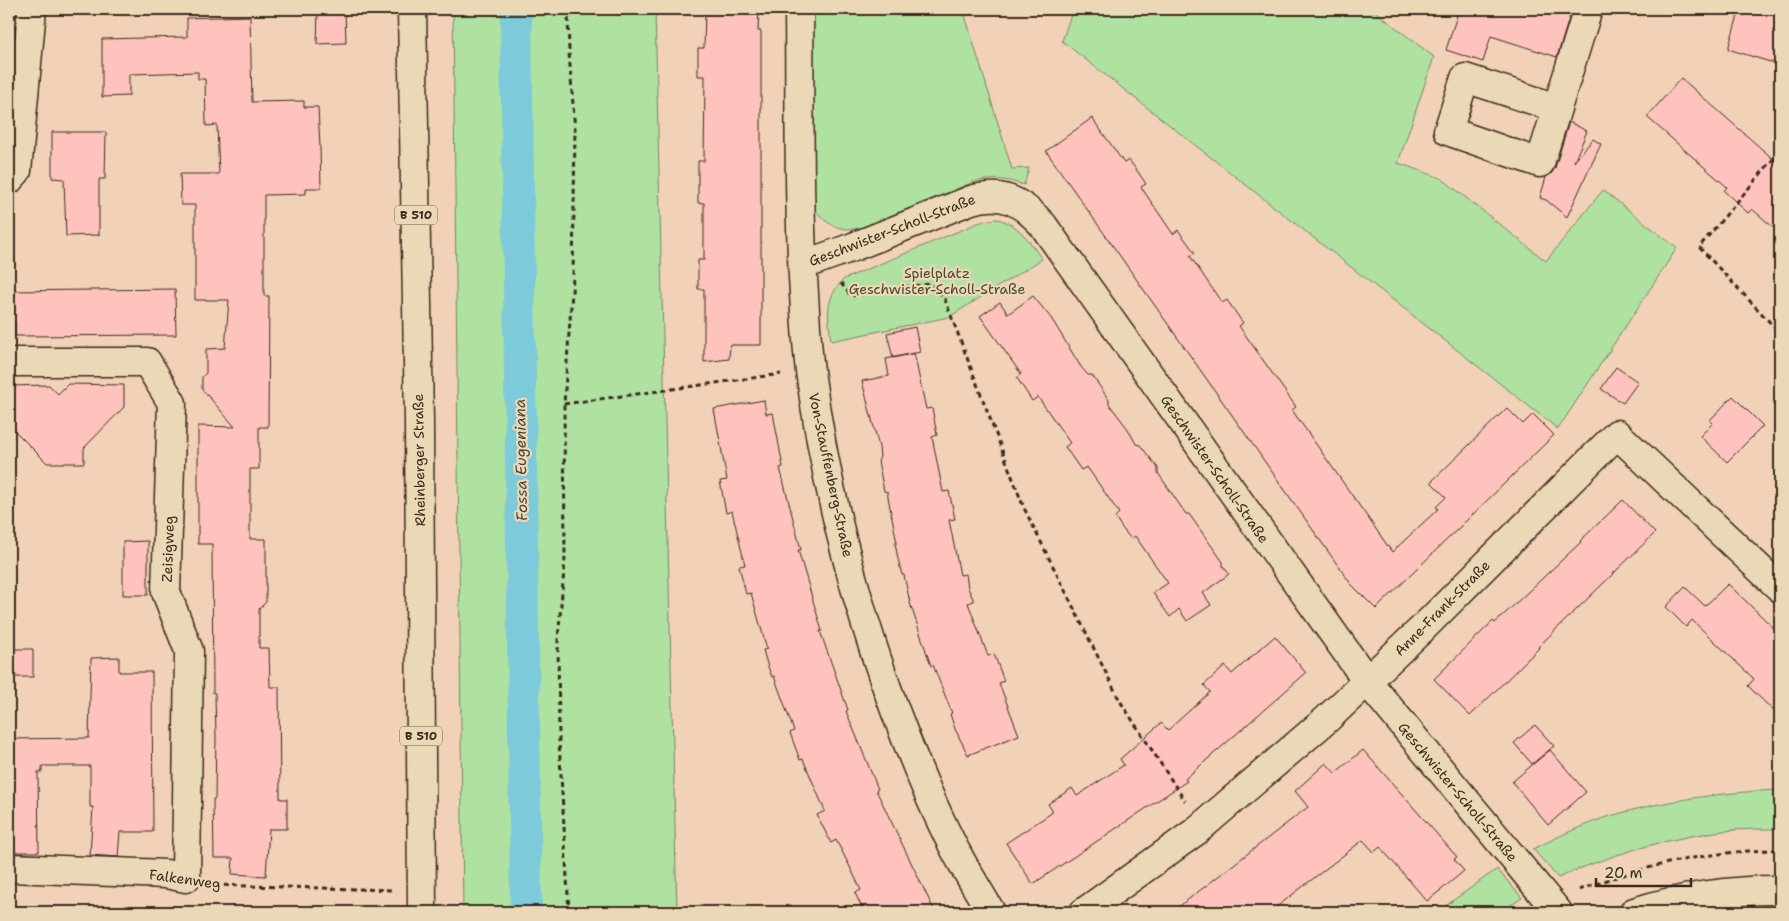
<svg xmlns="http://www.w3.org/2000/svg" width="1789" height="921" font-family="'Shantell Sans',sans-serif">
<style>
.green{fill:#afe1a1;stroke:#758660}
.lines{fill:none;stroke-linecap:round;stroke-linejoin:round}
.canal{stroke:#7dcadb;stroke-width:32}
.building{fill:#ffc3be;stroke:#3b2a1e}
.minor-casing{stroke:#3b2a1e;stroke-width:31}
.major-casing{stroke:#3b2a1e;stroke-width:31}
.path{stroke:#3b2a1e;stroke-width:3;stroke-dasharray:5 4;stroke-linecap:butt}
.minor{stroke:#ebd8b6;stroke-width:28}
.major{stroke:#ebd8b6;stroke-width:28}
.labels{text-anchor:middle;stroke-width:4.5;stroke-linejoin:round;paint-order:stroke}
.shield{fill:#ebd8b6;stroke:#705e4c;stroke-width:1}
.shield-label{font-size:12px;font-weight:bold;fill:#3b2a1e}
.street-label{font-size:14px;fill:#3b2a1e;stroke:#ebd8b6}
.park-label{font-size:14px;fill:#4c4532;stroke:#ebd8b6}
.water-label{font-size:15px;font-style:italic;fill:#45423a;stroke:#ebd8b6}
</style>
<rect width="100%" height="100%" fill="#f1d2b8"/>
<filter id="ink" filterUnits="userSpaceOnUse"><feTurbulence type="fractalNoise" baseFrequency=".02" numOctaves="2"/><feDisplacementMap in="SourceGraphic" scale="10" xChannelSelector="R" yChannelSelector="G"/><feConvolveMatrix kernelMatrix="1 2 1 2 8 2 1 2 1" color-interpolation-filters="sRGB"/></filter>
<g filter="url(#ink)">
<!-- green -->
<path class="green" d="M453,9H655L677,912H463Z
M811,9H963L1012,169L1029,168L1024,185C1007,179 992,178 974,182L860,228C839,232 824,224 813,206Z
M1073,9H1372L1434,57L1398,163L1441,178L1546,261L1603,190L1677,248L1558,429L1062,41Z
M997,219C1020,224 1029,242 1042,259L949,317L831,341C828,315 824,299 844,279L978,223L988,220Z
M1780,790V829C1759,829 1737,829 1715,832C1662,840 1608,855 1558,878L1533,849C1558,837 1584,824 1610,816C1666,800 1723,792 1780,790Z
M1497,869L1522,898L1500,912H1437Z"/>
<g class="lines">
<!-- canal -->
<path class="canal" d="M516,9L526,912"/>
</g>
<!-- building -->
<path class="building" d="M318,9H345L346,43L317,44Z
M705,9H759L758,31H761V345H730L729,359L704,362V289H698V260H704V203H698V161H704L705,76H698V48H704Z
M1459,9H1572L1557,57L1491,36L1483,62L1446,50Z
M1740,9H1780V65L1728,49Z
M250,16L252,102L304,101V107H318L320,148L321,188H306V194L264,195V296H269L268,427H259V469H250V539H266V602L259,609V648H269L270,687H279L280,799H287V829H269L266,876L232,874L233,858H214L213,799H215L216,737L215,693H213L212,544H198V426L235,427L202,389V377L206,373V349L225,348L229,300H195V205H181L180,174H219L217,125L206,126L205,79H198V72L129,74V96L102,97V39L187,37V18Z
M1681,78L1780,165V233L1752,209L1748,213L1724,191L1727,187L1647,117Z
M1092,118L1124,163L1129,160L1138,172L1146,184L1141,187L1173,234L1178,230L1187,242L1195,253L1190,256L1222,303L1227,300L1243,323L1239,326L1296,407L1292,410L1392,552L1438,509L1436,507L1446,497L1431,482L1507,408L1523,424L1533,414L1554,435L1376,609L1351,584L1046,151Z
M1569,122L1587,131L1574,162L1593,139L1601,144L1567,217L1546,200L1540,198L1546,177L1551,174L1555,168Z
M52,132H106L105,179H99V235L66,236L64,179L52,178Z
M175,289L176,335L15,336V322H9V291Z
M1033,296L1051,318L1081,367L1088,375H1092L1109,400V404L1128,429L1136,444L1140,445L1158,468V473L1177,501L1186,514H1189L1223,562V566L1229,574L1203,593L1211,605L1187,621L1179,609L1170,617L1153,593L1168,583L1135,536L1131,539L1122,528L1115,517L1119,513L1087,467L1081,470L1065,447L1070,443L1038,397L1032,401L1017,378L1021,374L980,316L1000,302L1008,314Z
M915,327L920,352L893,358L887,333Z
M914,353L926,409L932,408L937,435L932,437L943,492L949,491L955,519L949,520L960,575L966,574L968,588L974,601L968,603L988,656L994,654L1004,681L999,683L1019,735L968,755L955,729L950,714L952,713L933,665L931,666L910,603L904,575H902L898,559L895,543H897L887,492L884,491L878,461L880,457L879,447L862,381L889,376L886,359Z
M1616,367L1638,382L1623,403L1601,389Z
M68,384L124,385V407L84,448V463H47L9,425V386L49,385L58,394Z
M1733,396L1763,426L1727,462L1700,436L1713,423L1710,420Z
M764,400L766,414L773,413L783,467L780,468L801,550H798L822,631H820L848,710L846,711L878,789L876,790L935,912H864L855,893L861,890L849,865L836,840L831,843L817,815L825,811L803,759L800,760L790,733L794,731L774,676L772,677L767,664L763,650L767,649L751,593L746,594L739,566L745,565L732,511L726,513L720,481L727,480L714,409Z
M1623,500L1655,533L1538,647L1539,648L1470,716L1434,679L1493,621L1495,623L1581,542L1580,541Z
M148,541V595H123V542Z
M1728,584L1780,634V717L1748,686L1754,679L1692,620L1686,627L1666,607L1685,587L1705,606Z
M1275,636L1306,673L1185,779L1187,781L1033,884L1006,843L1053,812L1048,804L1072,788L1077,796L1124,765L1120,759L1161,723L1168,730L1210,692L1204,685L1225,666L1232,674Z
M9,649H33V677H9Z
M119,657V672H152L153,832H120L118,857L90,855L93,807H90V766H42V772H38L39,852H14V838H9V739L89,738L91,658Z
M1535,725L1554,746L1532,764L1514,743Z
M1363,750L1457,857L1454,859L1464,871L1441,890L1427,901L1380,847L1374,852L1363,840L1270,912H1172L1308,807L1295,791L1326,763L1335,773Z
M1550,750L1586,792L1548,825L1512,782Z"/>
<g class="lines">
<defs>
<path id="minor" d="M799,9C800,98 798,188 803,277C805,308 806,340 810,371C827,497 860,622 906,739C922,780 939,821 960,859C970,877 981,895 991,912
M1557,108L1465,78L1448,131L1540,163L1588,9
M9,180L17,171L32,9
M803,265L853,247L971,200C1003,191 1021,201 1043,225L1367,681L1558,912
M9,362H147L172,403L166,592L189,651L186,878L166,874L9,868
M1084,912L1195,832L1327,719L1422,629L1617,434L1780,588
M1634,912C1681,897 1731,890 1780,890"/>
<path id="major" d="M412,9L419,422L422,912"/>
</defs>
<!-- minor casing -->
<use href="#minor" class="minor-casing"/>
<!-- major casing -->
<use href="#major" class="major-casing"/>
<!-- path -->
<path class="path" d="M568,9L569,53L575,130L573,278L564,404L565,559L558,639L559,741L569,912
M1780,151L1699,247L1780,333
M841,283L851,296L903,287L931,284L944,297L1024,508L1120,701L1185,801
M564,404L781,374
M215,885L391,890
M1579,890C1643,866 1711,850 1780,850"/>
<!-- minor -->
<use href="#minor" class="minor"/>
<!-- major -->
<use href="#major" class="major"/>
</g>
</g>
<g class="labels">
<!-- shield labels -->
<g class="shield">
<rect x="395" y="205.5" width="42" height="19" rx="4"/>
<rect x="400" y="726.5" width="42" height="19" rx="4"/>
</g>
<g class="shield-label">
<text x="416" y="219">B 510</text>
<text x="421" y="740">B 510</text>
</g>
<!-- street labels -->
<g class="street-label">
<text transform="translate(892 230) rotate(-21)" y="5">Geschwister-Scholl-Straße</text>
<text transform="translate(419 460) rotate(-91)" y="5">Rheinberger Straße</text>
<text transform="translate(1215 469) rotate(55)" y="5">Geschwister-Scholl-Straße</text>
<text transform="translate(831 475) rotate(78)" y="5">Von-Stauffenberg-Straße</text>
<text transform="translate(168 549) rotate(-88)" y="5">Zeisigweg</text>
<text transform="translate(1442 608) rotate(-45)" y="5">Anne-Frank-Straße</text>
<text transform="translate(1458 792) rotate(50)" y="5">Geschwister-Scholl-Straße</text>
<text transform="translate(185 879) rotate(8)" y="5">Falkenweg</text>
</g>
<!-- park labels -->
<g class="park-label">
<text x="937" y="278">Spielplatz<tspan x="937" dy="16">Geschwister-Scholl-Straße</tspan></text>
</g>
<!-- water labels -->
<g class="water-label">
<text transform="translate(521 460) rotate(-91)" y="5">Fossa Eugeniana</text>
</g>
</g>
<!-- margin -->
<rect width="1789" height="921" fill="none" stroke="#ebd8b6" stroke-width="30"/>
<rect x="15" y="15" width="1759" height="891" fill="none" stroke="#3b2a1e" stroke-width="2" filter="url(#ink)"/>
<!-- scale -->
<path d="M1596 878v8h95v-8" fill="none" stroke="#3b2a1e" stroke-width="2.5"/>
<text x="1604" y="878" font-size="15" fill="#3b2a1e" stroke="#ebd8b6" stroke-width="4" paint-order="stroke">20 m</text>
</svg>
